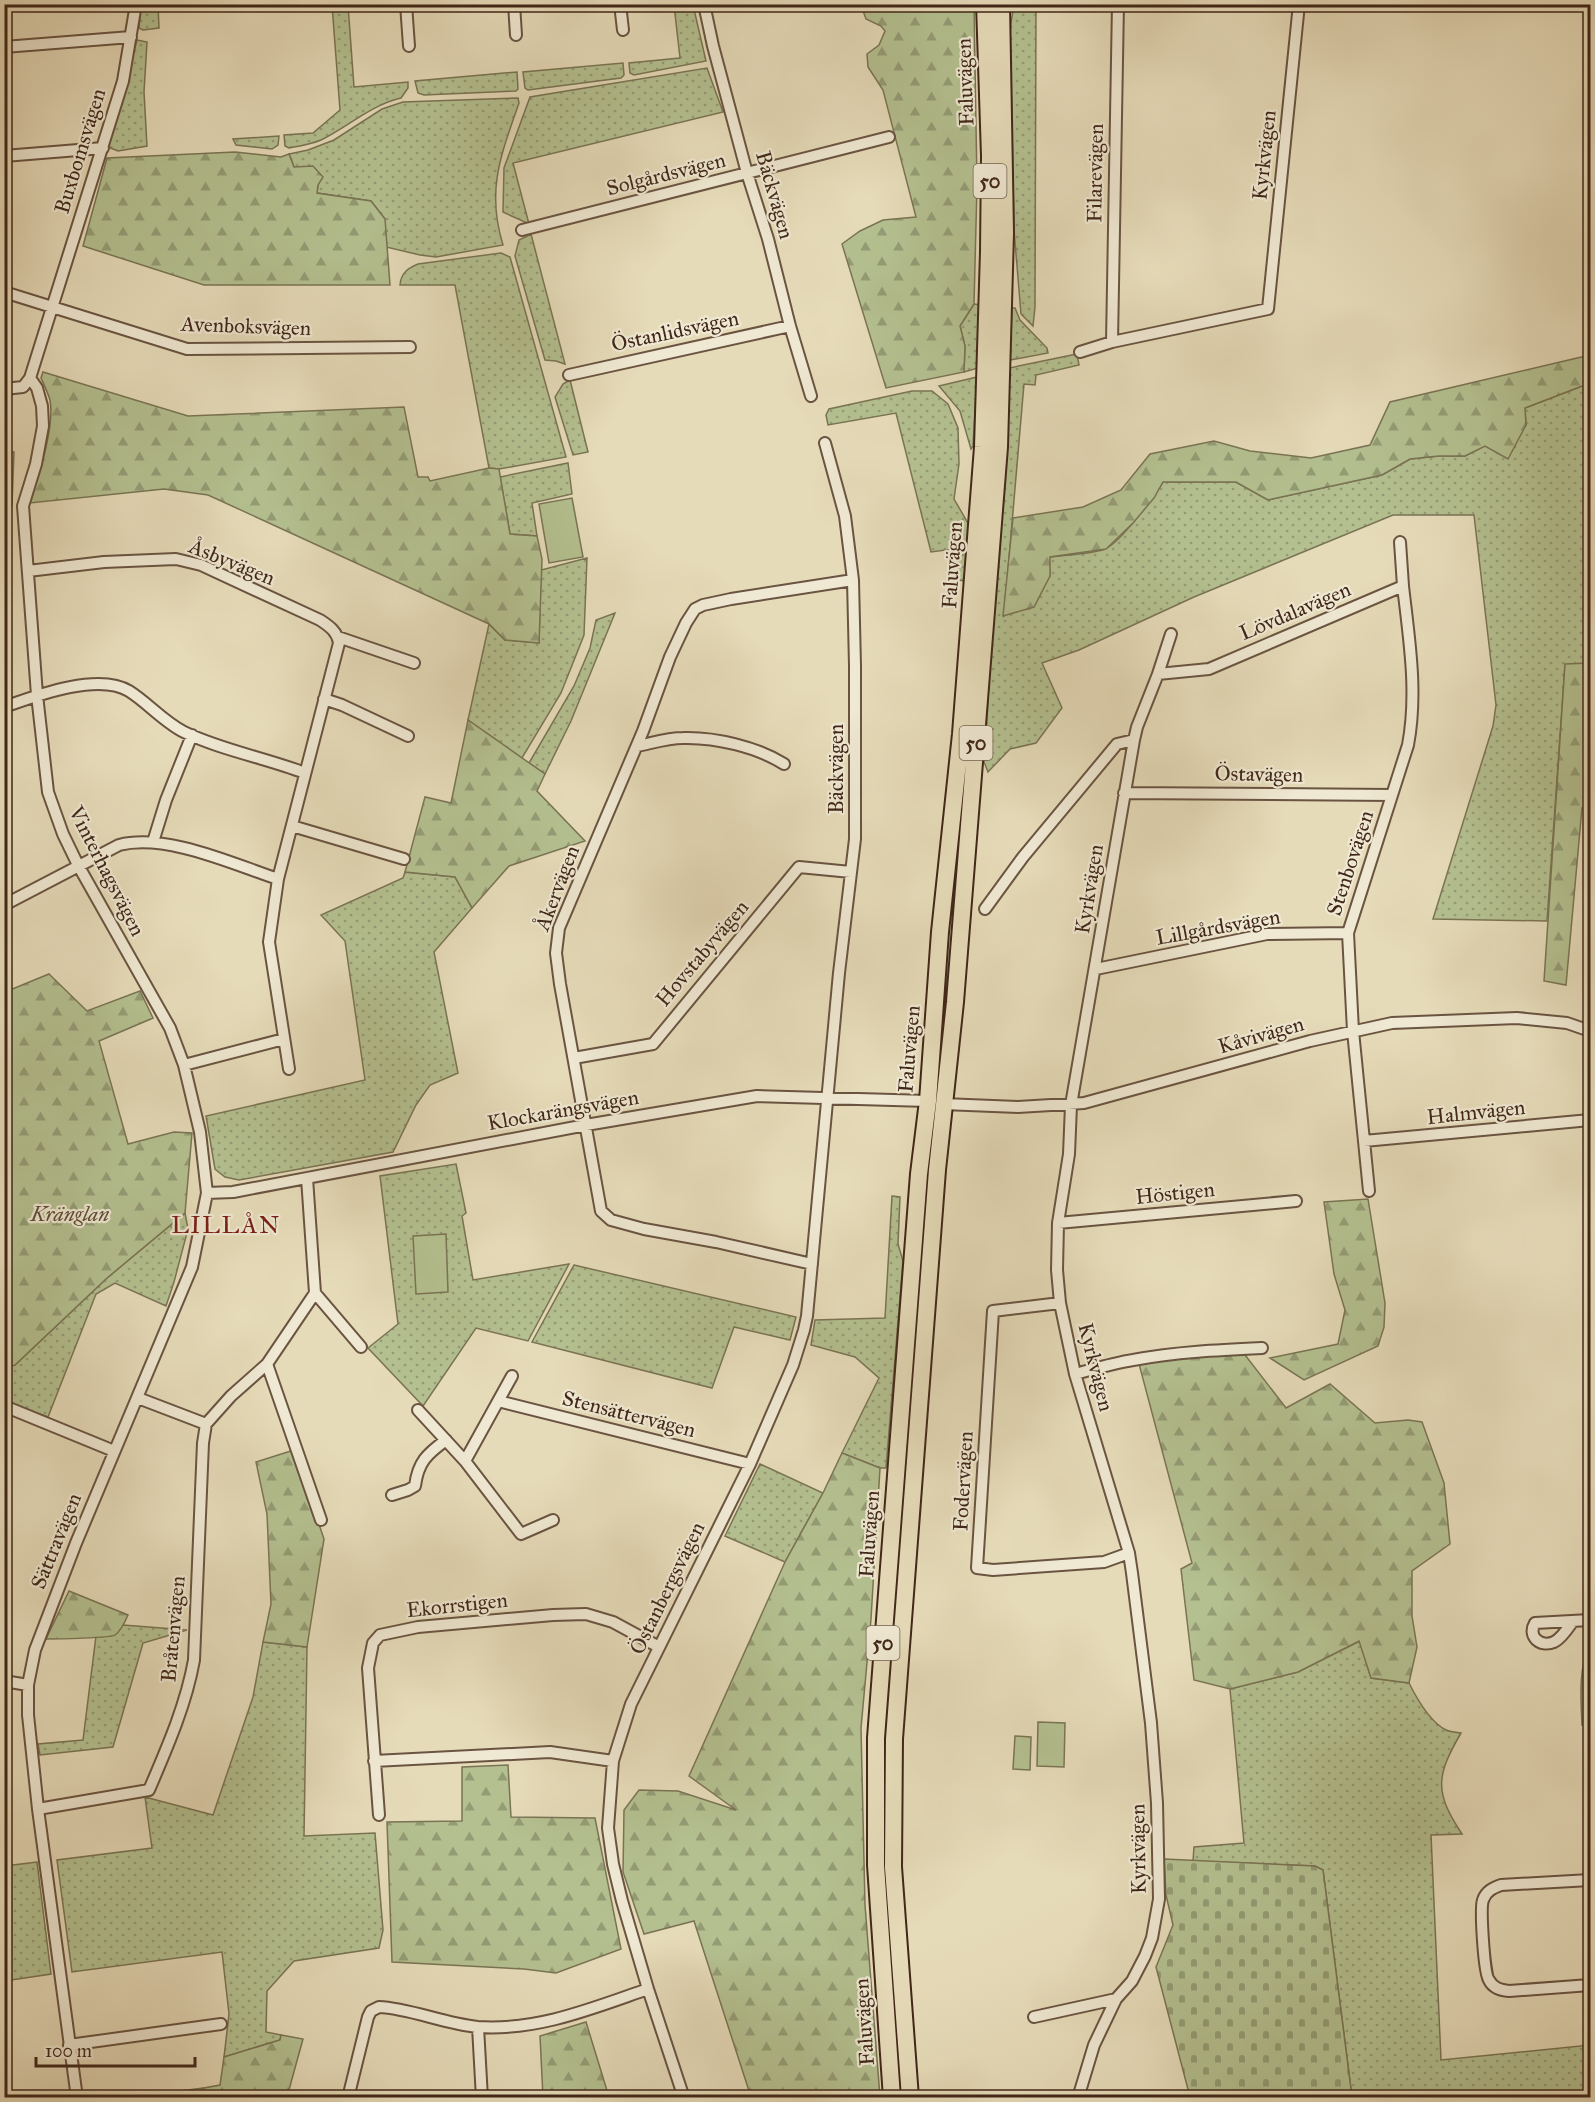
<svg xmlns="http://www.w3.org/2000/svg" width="1595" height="2102" font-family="'IM FELL Great Primer',serif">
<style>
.grass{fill:url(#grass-dots);stroke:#7a7454;stroke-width:1.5}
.forest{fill:url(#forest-firs);stroke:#7a7454;stroke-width:1.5}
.cemetery{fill:url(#cemetery-stones);stroke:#7a7454;stroke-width:1.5}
.pitch{fill:#b4c090;stroke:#7a7454;stroke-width:1.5}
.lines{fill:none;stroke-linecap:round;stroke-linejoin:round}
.minor-casing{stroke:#6a5441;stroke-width:14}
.highway-casing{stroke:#402719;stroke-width:20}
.minor{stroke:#efe8d2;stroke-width:10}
.highway{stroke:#e6dbb9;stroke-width:16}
.labels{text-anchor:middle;stroke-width:4.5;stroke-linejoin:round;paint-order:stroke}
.shield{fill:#efe8d2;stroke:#746150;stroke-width:1.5}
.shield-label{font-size:20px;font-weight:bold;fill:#402719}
.street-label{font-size:21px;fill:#402719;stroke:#efe8d2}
.park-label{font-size:21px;font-style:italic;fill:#5d4d37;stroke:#efe8d2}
.quarter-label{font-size:24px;letter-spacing:1.5px;fill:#7a1f14;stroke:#efe8d2}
</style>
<defs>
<pattern id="grass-dots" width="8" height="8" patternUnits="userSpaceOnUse" patternTransform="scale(1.5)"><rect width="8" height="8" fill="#b4c090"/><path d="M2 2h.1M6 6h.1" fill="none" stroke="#949c75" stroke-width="1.8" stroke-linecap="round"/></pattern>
<pattern id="forest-firs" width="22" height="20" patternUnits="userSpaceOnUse" patternTransform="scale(1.5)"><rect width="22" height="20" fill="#b4c090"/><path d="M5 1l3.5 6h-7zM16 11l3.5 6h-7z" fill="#949c75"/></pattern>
<pattern id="cemetery-stones" width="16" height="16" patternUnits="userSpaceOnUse" patternTransform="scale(1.5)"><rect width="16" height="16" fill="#b4c090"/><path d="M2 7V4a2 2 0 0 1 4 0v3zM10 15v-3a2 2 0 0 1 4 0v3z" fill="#949c75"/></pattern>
</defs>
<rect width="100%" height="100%" fill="#e6dbb9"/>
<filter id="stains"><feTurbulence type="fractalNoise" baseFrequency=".00333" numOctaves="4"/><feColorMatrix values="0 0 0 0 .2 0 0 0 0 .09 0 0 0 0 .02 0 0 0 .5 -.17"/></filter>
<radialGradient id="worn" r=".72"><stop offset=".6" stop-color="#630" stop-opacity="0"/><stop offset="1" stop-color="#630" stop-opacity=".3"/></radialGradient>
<!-- grass -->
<path class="grass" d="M141,5H158L159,28L143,30L139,28Z
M332,5H348L354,87L408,82V88L401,98C371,105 349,126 321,140C312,144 300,146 289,148L285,146L284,135L313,133L340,110Z
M674,5H693L706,61L634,75L630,73L629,63L680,58Z
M1014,5H1036L1035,307L1033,326L1021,314L1014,230L1010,29Z
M137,40L147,42L144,92L147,146L118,151L108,147Z
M623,63L624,75L621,78L528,90L525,88L523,72Z
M707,68L723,112L513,163L529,224L503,212L504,168L530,97Z
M517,72L518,89L516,91L424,95L418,93L415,81Z
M518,98L519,103C501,155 486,190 503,245L436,257L420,255L386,247L385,219L371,201L317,193L318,185L294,167L289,154L308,150L334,140L382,109L403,102Z
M279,136L278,145L272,149L236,145L233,139Z
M531,234L565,364L556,361L545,360L515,256L519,240Z
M501,253L510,257L566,457L499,469L489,468L455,285H400C401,273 408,268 418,264Z
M974,304L980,305L978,368L964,372L965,346L960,326Z
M1012,308H1015L1020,320L1047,348L1048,353L1010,360Z
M1077,354L1079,365L1036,375L1035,385L1024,384L1004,616L1050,576L1049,557C1064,555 1093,554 1105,549C1120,543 1154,497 1163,482H1236L1268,500L1382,475L1410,459L1439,456H1465L1526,425L1525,408L1590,383V663L1565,665L1547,921L1433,919L1493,726L1496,705L1474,515H1393L1194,597L1079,650L1042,663L1062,708L1036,743L1010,749L988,772L984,762L1009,368Z
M977,377L973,446L971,449L960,411L939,386Z
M570,380L588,452L573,455L555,397L563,384Z
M912,391H932L948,404L958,428L959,464L954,499L969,525L964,581L954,579L953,549L931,552L896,413L828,425L826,415L829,409Z
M568,463L572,494L532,503L537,536L510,534L500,477Z
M587,558L584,635L561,693L522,758L468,720L489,624L505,640L539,643L541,570Z
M615,613L571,721L545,774L529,763L574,686L590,648L596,620Z
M405,872L455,877L472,908L434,952L458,1073L430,1085L416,1105L393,1152L239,1180L225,1177L215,1169L206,1116L365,1080L345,941L321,915L403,878Z
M456,1164L466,1213L462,1216L473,1280L569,1264L528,1341L476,1328L423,1406L368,1348L398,1324L380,1176Z
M892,1196L900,1197L898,1244L903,1261L886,1468H880L842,1453L879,1378L855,1357L811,1345L815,1320L885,1318Z
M185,1213L188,1229L174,1282L166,1306L115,1283L96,1294L48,1417L5,1402V1367L15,1365L107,1278Z
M574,1265L796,1317L790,1340L734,1327L712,1388L532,1342Z
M760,1464L823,1493L785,1562L725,1536Z
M123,1625L187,1630L143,1643L113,1747L40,1755L38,1744L83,1740L96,1636C110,1638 115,1636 123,1625Z
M1360,1641L1371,1678L1409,1683C1417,1699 1430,1722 1446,1730C1450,1732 1456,1732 1461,1733C1436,1776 1434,1792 1462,1834L1431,1835L1441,2060L1590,2045V2097H1352L1323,1870L1315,1866L1193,1861L1194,1847L1244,1843L1230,1689L1298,1672Z
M263,1642L307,1647L304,1836L375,1833L383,1930L379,1948L294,1961L267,1991L266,2032L281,2035L280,2040L224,2057L229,2014L222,1952L72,1972L57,1860L152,1848L145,1797L213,1815L253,1697Z
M1590,1645V1725H1582C1581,1698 1578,1669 1590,1645Z
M37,1862L51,1974L5,1981V1866Z
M204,2088L201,2097H134Z"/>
<!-- forest -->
<path class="forest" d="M877,5H974L977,185L974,304L960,326L965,346L964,372L886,388L842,244L860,231L883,220L916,217L883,90L868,67L867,54L879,45L885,31L881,26L866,19L862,8Z
M235,152L281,157L289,154L294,167L313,166L323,177L318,185L317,193L371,201L385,219L390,285H204L83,246L107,158Z
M1590,355V383L1525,408L1526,425L1508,459L1485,446L1465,456H1439L1410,459L1382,475L1268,500L1236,482H1163L1154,498L1133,523L1106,549L1050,557V576L1034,607L1003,616L1013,518L1083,507L1121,490L1150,454L1214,441L1250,451L1311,458L1370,445L1390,402Z
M43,372L188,416L404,407L418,477H428L430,481L489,468L499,469L510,534L537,536L542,559L539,643L505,640L489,624L208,495L164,489L30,503C38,477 55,427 50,400C48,393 44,385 41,378Z
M5,452H14L12,505L5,506Z
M1590,663V809L1582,808L1566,985L1544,981L1565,664Z
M468,720L545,774L537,791L585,841L509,866L472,908L455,877L405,872L425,797L451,803Z
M49,974L87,1011L140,991L153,1018L99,1041L128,1144L174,1132L192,1133L185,1213L107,1278L15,1365L5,1367V992Z
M1368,1199L1385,1303L1384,1327L1378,1346L1304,1380L1270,1358L1338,1344L1345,1310L1334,1274L1324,1202Z
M1242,1351L1286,1408L1330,1384L1375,1423L1408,1420L1422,1422L1444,1483L1450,1544L1412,1571V1616L1417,1647L1409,1683L1371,1678L1359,1641L1298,1672L1230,1689L1194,1680L1181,1569L1192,1563L1139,1364Z
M294,1450L324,1539L307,1647L263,1642L271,1604L267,1514L256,1462Z
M842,1453L880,1468L871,1619L861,1728L865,1905L880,2097H751L694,1921L644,1934L623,1872L624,1810L639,1790L678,1791L736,1810L689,1776L785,1562L823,1493Z
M69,1591L128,1615C125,1622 121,1631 115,1635C111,1638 56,1639 46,1639Z
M508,1765L511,1817L595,1818L621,1949L556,1973L524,1969L392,1962L387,1822L462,1821V1767Z
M586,2022L609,2097H543L540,2036Z
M281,2035L303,2039L287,2097H201L204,2088L220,2085L224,2057L280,2040Z"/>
<!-- cemetery -->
<path class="cemetery" d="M1164,1859L1315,1866L1323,1870L1352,2097H1190L1156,1967L1173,1925L1166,1895Z"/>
<!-- pitch -->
<path class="pitch" d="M572,498L583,557L549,563L539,504Z
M446,1234L448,1292L416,1294L413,1236Z
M1038,1722L1065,1723L1064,1767L1037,1766Z
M1015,1736L1031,1737L1030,1770L1013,1769Z"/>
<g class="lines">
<defs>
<path id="minor" d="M406,4L409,46
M514,4L516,35
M620,4L623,30
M704,4L713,46L747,173L768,239L790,326L811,396
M4,47L131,37
M4,156L103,148
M522,230L889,137
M4,292L187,349L410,347
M1112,342L1118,4
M1080,352L1112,342L1268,309L1299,4
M569,375L790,326
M30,378L37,388L42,406L43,426L36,464L23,506L37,695L48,792L63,834L78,865L170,1028L184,1065L200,1132L207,1193L192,1267L76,1543L35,1650L28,1685V1715L38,1809L77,2098
M4,389L23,387L30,378L123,81L136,4
M28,571L104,562L176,559L201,565L320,620C329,626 337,631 339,643L278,879L269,942L289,1069
M338,637L414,663
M1158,674L1209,669L1403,586L1400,542
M324,699L342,705L408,736
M4,707C35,696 98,672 129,691C148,703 164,722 184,732C221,750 266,758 305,773
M637,746C652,743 668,738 683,738C715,737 757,747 784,764
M1124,793L1392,795
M292,826L404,859
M153,842L166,800L192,735
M4,905L119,845C166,833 233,864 278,879
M985,909L1023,857L1117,744L1134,740
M1096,969L1267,934L1348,933
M574,1058L653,1044L799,867L851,872
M184,1065L284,1039
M943,1104L1018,1107L1084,1103L1310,1041L1392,1023L1517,1018L1567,1023L1590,1031
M1364,1141L1590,1120
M1369,1191L1353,1031L1348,933L1408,745C1418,692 1409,639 1403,586
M207,1193L233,1192L586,1125L757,1096L928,1101
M1058,1223L1296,1201
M812,1264L716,1242L644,1229L611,1220L601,1211L560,984L556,953L559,928L643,731L670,657L686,623L695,609L703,605L731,599L853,580
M315,1293L361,1347
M1060,1303L993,1311L977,1568L993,1570L1104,1562L1129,1553
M267,1364L321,1520
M1075,1374C1094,1369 1114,1363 1133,1360C1176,1352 1219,1350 1262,1348
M138,1398L206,1424
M498,1401L750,1464
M4,1406L114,1451
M418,1410L465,1461L521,1534L553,1520
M465,1461L512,1376
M392,1495L408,1490L415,1486C418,1462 427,1454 446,1440
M1573,1621C1568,1628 1562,1638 1554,1642C1540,1648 1527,1636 1535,1623L1590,1620
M4,1681L28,1685
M374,1761L550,1752L613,1761
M38,1809L149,1790C167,1748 186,1705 194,1660L203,1443L206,1424L231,1396L267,1364L315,1293L307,1178
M379,1815L368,1668L373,1643L380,1635L418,1627L553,1615L586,1614L613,1622L659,1647
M1590,1880L1501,1885C1493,1888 1486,1891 1483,1900C1480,1908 1484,1974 1489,1980C1493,1988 1500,1990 1509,1991L1590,1985
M1034,2017L1116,1999
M478,2027L482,2098
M69,2045L221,2024
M348,2098L368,2017L371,2011L379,2007C409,2008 445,2024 478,2027C538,2031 593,2008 648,1989
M684,2098L648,1989L622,1901L613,1864L608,1828L613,1761L631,1704L750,1464L793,1365L804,1330L807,1316L839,973L855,839V666L853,580L845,516L825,443
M1078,2098L1094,2045L1116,1999L1132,1981L1145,1956L1152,1938L1159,1899L1157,1803L1151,1723L1132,1573L1129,1553L1075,1374L1060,1303L1057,1270L1058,1223L1069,1154L1071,1105L1134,740L1137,727L1158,674L1171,634"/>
<path id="highway" d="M892,2098L876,1865V1738L919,1174L928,1101L940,932L961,734L983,447L989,252L990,156L985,4
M910,2098L893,1867L894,1739L937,1170L955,1002L999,447L1005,233L1001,4"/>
</defs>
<!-- minor casing -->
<use href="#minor" class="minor-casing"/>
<!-- highway casing -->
<use href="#highway" class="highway-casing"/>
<!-- minor -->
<use href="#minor" class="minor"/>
<!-- highway -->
<use href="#highway" class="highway"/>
</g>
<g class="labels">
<!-- shield labels -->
<g class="shield">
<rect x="973.5" y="164" width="33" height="34" rx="4.5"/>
<rect x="959.5" y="726" width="33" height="34" rx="4.5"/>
<rect x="866.5" y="1626" width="33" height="34" rx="4.5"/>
</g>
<g class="shield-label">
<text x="990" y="188">50</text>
<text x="976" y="750">50</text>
<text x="883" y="1650">50</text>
</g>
<!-- street labels -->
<g class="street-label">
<text transform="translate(965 82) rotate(-92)" y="7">Faluvägen</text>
<text transform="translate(80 151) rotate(-73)" y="7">Buxbomsvägen</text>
<text transform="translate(1264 155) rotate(-84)" y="7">Kyrkvägen</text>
<text transform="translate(1095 173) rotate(-89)" y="7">Filarevägen</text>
<text transform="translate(666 174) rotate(-14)" y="7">Solgårdsvägen</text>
<text transform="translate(775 195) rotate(74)" y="7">Bäckvägen</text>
<text transform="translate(246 326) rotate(2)" y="7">Avenboksvägen</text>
<text transform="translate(675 331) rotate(-12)" y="7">Östanlidsvägen</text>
<text transform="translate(232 562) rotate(22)" y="7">Åsbyvägen</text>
<text transform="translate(952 565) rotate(-86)" y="7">Faluvägen</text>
<text transform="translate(1295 611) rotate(-23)" y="7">Lövdalavägen</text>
<text transform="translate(836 769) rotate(-90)" y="7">Bäckvägen</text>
<text transform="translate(1259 774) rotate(1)" y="7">Östavägen</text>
<text transform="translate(1350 863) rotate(-72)" y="7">Stenbovägen</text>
<text transform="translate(107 871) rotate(63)" y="7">Vinterhagsvägen</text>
<text transform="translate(557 888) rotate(-69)" y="7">Åkervägen</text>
<text transform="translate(1089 889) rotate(-81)" y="7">Kyrkvägen</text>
<text transform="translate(1218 927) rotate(-10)" y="7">Lillgårdsvägen</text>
<text transform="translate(702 953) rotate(-50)" y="7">Hovstabyvägen</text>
<text transform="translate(1261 1035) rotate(-16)" y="7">Kåvivägen</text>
<text transform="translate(909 1049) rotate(-85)" y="7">Faluvägen</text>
<text transform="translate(563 1110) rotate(-10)" y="7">Klockarängsvägen</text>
<text transform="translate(1476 1112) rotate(-6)" y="7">Halmvägen</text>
<text transform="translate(1175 1193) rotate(-6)" y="7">Höstigen</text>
<text transform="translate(1096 1367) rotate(76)" y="7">Kyrkvägen</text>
<text transform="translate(629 1414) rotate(14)" y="7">Stensättervägen</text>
<text transform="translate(963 1481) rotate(-87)" y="7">Fodervägen</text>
<text transform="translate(869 1534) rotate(-86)" y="7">Faluvägen</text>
<text transform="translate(56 1541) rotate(-68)" y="7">Sättravägen</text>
<text transform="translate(667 1588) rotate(-64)" y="7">Östanbergsvägen</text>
<text transform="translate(457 1605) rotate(-6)" y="7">Ekorrstigen</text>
<text transform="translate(173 1629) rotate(-85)" y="7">Bråtenvägen</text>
<text transform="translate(1138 1849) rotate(-91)" y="7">Kyrkvägen</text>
<text transform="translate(864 2022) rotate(-94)" y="7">Faluvägen</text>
</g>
<!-- park labels -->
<g class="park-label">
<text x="70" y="1221">Kränglan</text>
</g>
<!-- quarter labels -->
<g class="quarter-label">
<text x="226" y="1233">LILLÅN</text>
</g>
</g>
<!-- margin -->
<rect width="1595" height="2102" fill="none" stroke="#e6dbb9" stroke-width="24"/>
<rect x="6" y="6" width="1583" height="2090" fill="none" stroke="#402719" stroke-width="3"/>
<rect x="12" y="12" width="1571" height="2078" fill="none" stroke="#402719" stroke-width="1.5"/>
<!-- scale -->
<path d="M36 2057v9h159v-9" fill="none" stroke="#402719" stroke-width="3"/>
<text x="45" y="2057" font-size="18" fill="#402719" stroke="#efe8d2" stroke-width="4.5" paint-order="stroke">100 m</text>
<rect width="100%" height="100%" filter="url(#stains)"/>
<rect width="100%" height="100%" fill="url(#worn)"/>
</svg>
